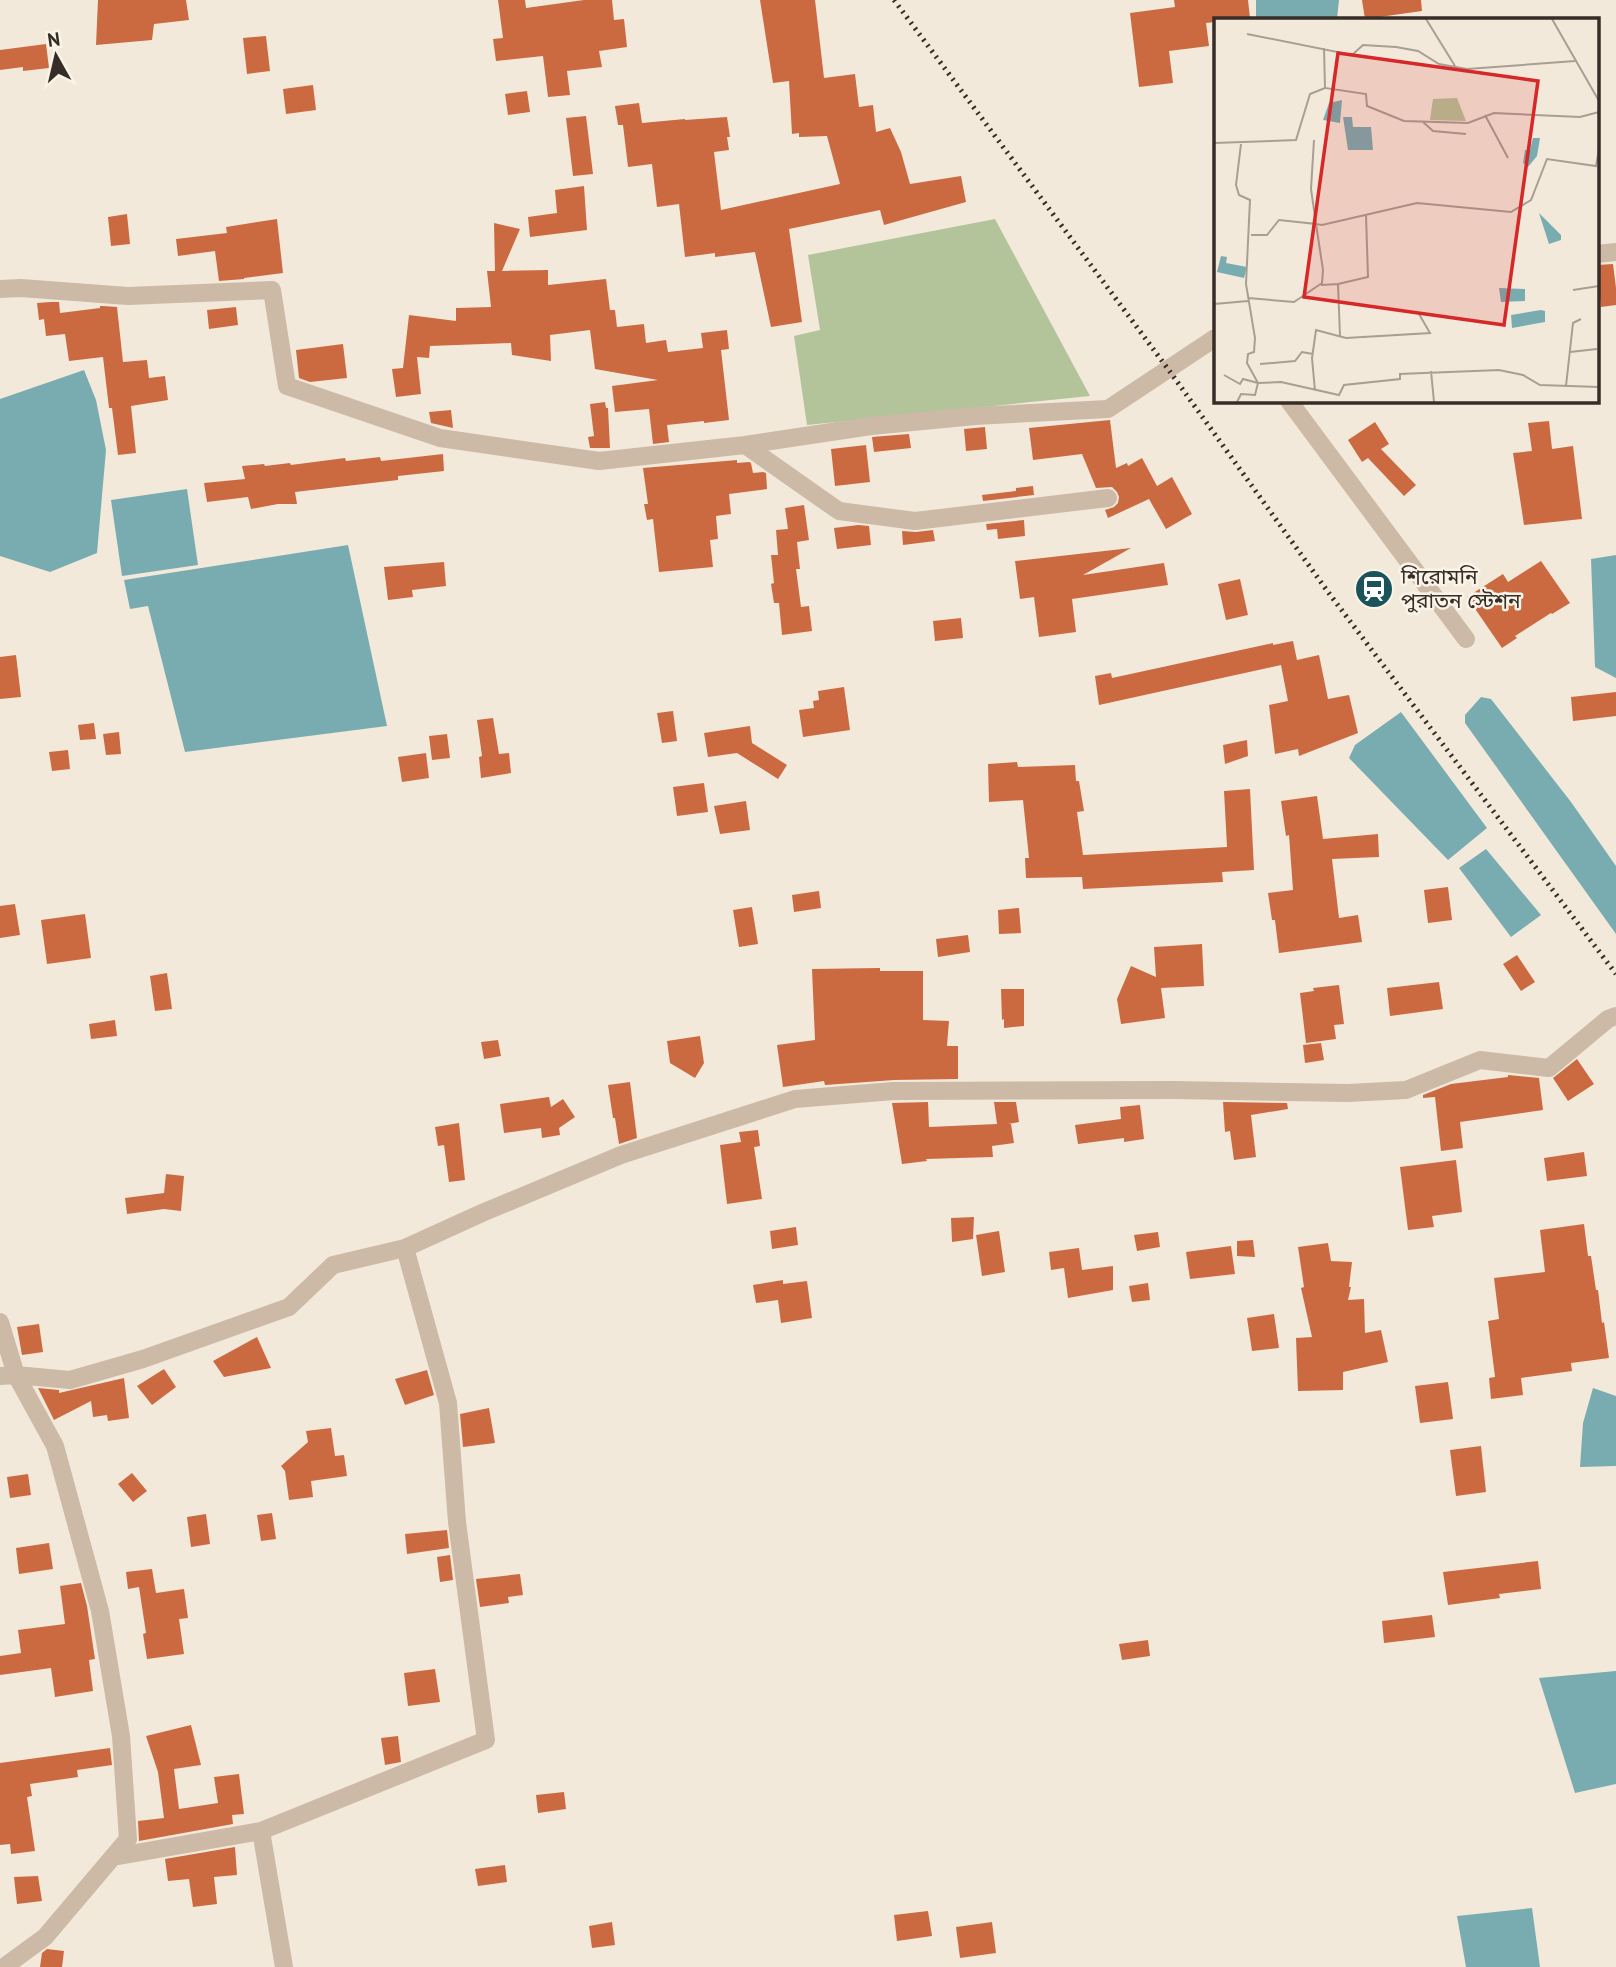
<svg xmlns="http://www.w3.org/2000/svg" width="1616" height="1967" font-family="'PT Sans','Noto Sans Bengali',sans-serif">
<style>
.green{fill:#b3c39a}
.water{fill:#79acb1}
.building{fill:#cb6a41}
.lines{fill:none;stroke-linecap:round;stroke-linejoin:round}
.minor{stroke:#ccb9a6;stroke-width:18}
.rail{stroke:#372d27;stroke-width:5;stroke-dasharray:2 5;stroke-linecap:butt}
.labels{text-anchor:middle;stroke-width:5;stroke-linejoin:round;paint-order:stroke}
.poi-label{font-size:21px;fill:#372d27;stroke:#faf3e8;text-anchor:start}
.inset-road{fill:none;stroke:#a89e93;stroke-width:2}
.view{fill:#d62828;fill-opacity:0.15;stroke:#d62828;stroke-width:3.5}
.inset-edge{fill:none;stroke:#372d27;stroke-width:3.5}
</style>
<rect width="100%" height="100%" fill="#f3e9db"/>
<!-- green -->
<path class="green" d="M995,219L1090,396L807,425L794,336L820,330L808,255Z"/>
<!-- water -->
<path class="water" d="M1256,0H1339L1337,19H1256Z
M84,370L96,400L106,450L97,553L50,572L0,556V399Z
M187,489L198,565L122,576L111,500Z
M348,545L387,726L185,752L148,606L130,609L124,580Z
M1616,555V678L1595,667L1591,559Z
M1481,697L1491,699L1571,802L1616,866V934L1465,723V715Z
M1401,712L1487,828L1448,860L1349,758L1355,745Z
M1486,849L1541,915L1511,937L1459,868Z
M1593,1388L1616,1396V1466L1580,1467L1583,1423Z
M1616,1671V1784L1575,1793L1539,1678Z
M1532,1908L1540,1967H1466L1457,1916Z"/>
<!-- building -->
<path class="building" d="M98,0H186L189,20L154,24L152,40L96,45Z
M498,0H525L526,8L584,0H612L614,20L624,19L627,47L599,51L602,67L567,71L570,95L548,97L543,56L496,61L493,39L503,38Z
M760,0H815L824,78L855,74L859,107L873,105L876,132L890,128L901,152L910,184L961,176L966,202L884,225L880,210L789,229L802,322L771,327L755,252L715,257V253L685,257L679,204L657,207L652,164L628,167L623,125H618L615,106L639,103L642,123L685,119V120L727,117L730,137H727L729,150L714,152L721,210L840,184L827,136L799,137V133L792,134L789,81L773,83Z
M1174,0H1248L1250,18L1215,19V22L1206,23L1209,46L1169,51L1173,83L1139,87L1130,13L1175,7Z
M1362,0H1421L1422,11L1365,19Z
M266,36L270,71L247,74L243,38Z
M46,44L49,68L23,71V67L0,70V50Z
M313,85L316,110L286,114L283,89Z
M527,91L530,112L508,115L505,94Z
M586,116L593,174L573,176L566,118Z
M584,186L587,230L530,237L528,217L557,213L555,190Z
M127,214L130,244L111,246L108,217Z
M277,219L283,273L244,278V279L219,281L215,251L178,256L176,239L227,233L226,227Z
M494,223L520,229L502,271L548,270V285L606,279L610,310H615L617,327L644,324L646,343L666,340L668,352L703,348L701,333L727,330L729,349L721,350L729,420L704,423V421L667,425L669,442L653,444L649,409L615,412L612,386L658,380L595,369L590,330L550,335L551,361L512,355L511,343L430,346L429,358L417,357L421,394L396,397L392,369L403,368L409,315L456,321V308L491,307L487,271H495Z
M1613,264L1616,288V305L1601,307L1597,265Z
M51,302H59L60,313L100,308V306H103L117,307L123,362L147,360L149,378L165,376L168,400L131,406L136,453L118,455L112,408H109L103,357L69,361L65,334L46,336L44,319L39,320L37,303Z
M236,307L238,325L209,329L207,310Z
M343,344L347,378L310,382L299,378L296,350Z
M605,402L606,408H608L610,448H590L588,437L594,436L590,404Z
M451,410L453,428L431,423L429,412Z
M1110,420L1116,468L1127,463L1128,466L1142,458L1157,486L1172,477L1192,514L1166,529L1149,499L1108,518L1105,510L1114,507L1118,503L1119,497L1117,492L1112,487L1096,488L1082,454L1033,460L1029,428Z
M1549,421L1552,449L1573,446L1582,519L1524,525L1513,453L1532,451L1528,423Z
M1375,422L1389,444L1381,449L1416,485L1404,496L1368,458L1362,462L1348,440Z
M985,427L987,449L966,451L964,429Z
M909,434L911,448L874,452L872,437Z
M866,445L870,482L835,486L831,449Z
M443,454L444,471L398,476V480L295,492L297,504H278L251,509L248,497L207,502L204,483L245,479L242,466L264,464L265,466L290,463L291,465L345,458L346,461L380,457L381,461Z
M737,460V463L749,462L751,463L753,473L763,472L766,473L767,489L729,494L731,514L716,516L718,539L710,540L713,567L659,572L653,519L647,520L644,504H648L643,468Z
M1033,486L1034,495L983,501L982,495L1016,491V488Z
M804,505L809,540L797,542L800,569H796L801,607L809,606L812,631L782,635L779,603H774L771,584L774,583L771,555H778L776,530L788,529L785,508Z
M1024,520L1025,536L998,539L997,529L987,530L986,524Z
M858,525L869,526L871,545L837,549L834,528Z
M933,530L935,541L903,545L902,531L916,532Z
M1131,548L1083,575L1164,563L1168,585L1072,599L1076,632L1039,637L1034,597L1020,599L1015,561Z
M1541,561L1570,603L1552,614L1551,613L1515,636L1517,638L1502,648L1467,597L1503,574L1508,582Z
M444,562L446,586L412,590L413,597L388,600L384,567Z
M1240,579L1248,615L1226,620L1218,584Z
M961,618L963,638L935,641L933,621Z
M1293,641L1297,660L1319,655L1328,699L1349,695L1358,733L1299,756L1298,749L1275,754L1269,705L1288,701L1281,665L1099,705L1095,676L1111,673L1112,678L1273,643V645Z
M16,655L21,697L0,699V657Z
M844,687L850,730L803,737L799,710L814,708L813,701L819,700L818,691Z
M1616,692V716L1573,721L1571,697Z
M673,711L677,741L662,743L657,713Z
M493,718L499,754L509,753L511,773L481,778L479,757L482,756L477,720Z
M94,723L96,739L80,740L78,725Z
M750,726L752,743L787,765L778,779L737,753L708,757L704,733Z
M119,732L121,754L106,755L103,734Z
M447,734L450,758L432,760L429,736Z
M1247,740L1248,756L1225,764L1223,745Z
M68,750L70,769L52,771L49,752Z
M426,753L429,778L402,782L398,757Z
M1017,762L1018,767L1075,765L1076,781H1079L1084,811L1077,812L1083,855L1227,847L1224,791L1250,789L1254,870L1222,872L1223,882L1083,889L1082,877L1026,878L1025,858H1029L1023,800L989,802L988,764Z
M704,783L708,812L677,816L673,787Z
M1317,796L1323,839L1378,834L1379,857L1332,859L1339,918L1358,915L1362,942L1279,953L1275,920H1272L1268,893L1293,890L1289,835L1286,836L1281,801Z
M746,801L750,830L720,834L714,806Z
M1448,887L1452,920L1428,923L1424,890Z
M819,891L821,908L794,912L792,895Z
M15,904L20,935L0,938V906Z
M752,907L758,944L739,947L733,910Z
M1019,908L1021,933L999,934L998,910Z
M85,914L91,958L47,964L41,920Z
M968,935L970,952L938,957L936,939Z
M1202,944L1204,986L1161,988L1165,1018L1121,1024L1117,999L1131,966L1156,977L1154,947Z
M1517,955L1535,982L1521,991L1503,964Z
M880,968V971H923V1020L949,1021L947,1046H958V1079L894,1080L825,1085L824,1081L783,1087L777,1045L815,1040L812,969Z
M167,973L172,1009L155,1011L150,976Z
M1439,982L1443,1009L1390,1016L1387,988Z
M1339,985L1344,1024L1334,1025L1336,1039L1306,1043L1300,993L1314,991L1313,988Z
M1001,989H1024V1026L1004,1028V1019L1002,1020Z
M115,1020L117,1036L91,1039L89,1024Z
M700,1036L704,1063L695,1078L670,1063L667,1041Z
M498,1040L501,1056L484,1059L481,1042Z
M1321,1043L1324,1060L1305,1063L1303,1045Z
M1577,1059L1594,1084L1568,1101L1553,1078Z
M1508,1075L1539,1078L1543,1110L1460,1122L1463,1148L1441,1151L1435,1097L1423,1098V1095L1451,1084L1508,1077Z
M630,1082L637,1138L619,1144L615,1118H613L608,1085Z
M549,1097L551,1107L563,1099L575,1117L559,1128L560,1135L542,1138L541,1128L504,1133L500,1104Z
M928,1102L929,1127L997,1124L994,1102H1016L1019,1122L1008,1124H1011L1014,1143L992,1146L993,1157L926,1159L927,1161L902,1164L892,1103Z
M1223,1102L1287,1103L1288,1109L1251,1115L1256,1157L1234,1160L1230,1131L1225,1132Z
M1140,1105L1144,1139L1124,1142V1138L1078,1144L1075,1125L1121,1119L1120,1107Z
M459,1123L465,1180L449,1182L444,1145L438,1146L435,1127Z
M758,1130L760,1146L754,1147L762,1199L727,1204L720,1145L741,1142L739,1132Z
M1584,1152L1587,1176L1547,1181L1544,1158Z
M1456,1160L1462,1212L1432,1216L1434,1227L1408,1230L1400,1167Z
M166,1174L184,1176L181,1211L164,1209L127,1214L125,1198L164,1193Z
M974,1217L973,1239L952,1242L951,1218Z
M1584,1224L1588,1256H1591L1596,1290H1598L1602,1323L1604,1322L1609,1358L1571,1363L1572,1371L1521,1378L1523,1395L1491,1399L1489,1378L1495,1377L1488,1321L1499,1319L1494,1278L1545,1272L1540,1230Z
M796,1227L798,1245L772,1249L770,1231Z
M999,1231L1005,1272L982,1276L976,1235Z
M1158,1232L1160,1247L1137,1251L1134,1235Z
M1253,1240L1255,1257L1237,1256V1241Z
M1328,1243L1331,1261L1352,1262L1349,1287H1351L1348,1300L1364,1299L1365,1333L1381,1330L1388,1362L1343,1372V1390L1298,1391L1296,1338L1312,1337L1301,1288L1304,1287L1298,1247Z
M1231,1246L1235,1274L1190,1279L1186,1252Z
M1079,1248L1082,1270L1113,1266V1290L1068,1298L1064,1268L1051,1270L1049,1252Z
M783,1280V1284L807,1281L812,1318L781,1323L778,1300L756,1303L753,1285Z
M1148,1283L1150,1300L1132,1302L1129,1286Z
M1274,1314L1279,1348L1252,1351L1247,1318Z
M39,1324L43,1352L22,1355L17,1327Z
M257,1337L271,1368L224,1377L213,1361Z
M164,1369L176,1387L152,1405L137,1386Z
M427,1370L434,1395L405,1405L395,1379Z
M124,1378L129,1418L108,1421L107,1415L93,1417L91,1401L54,1420L38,1388L59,1390V1393Z
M1448,1382L1453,1419L1420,1423L1415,1386Z
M489,1408L495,1443L463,1447L460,1414Z
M331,1428L335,1456L344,1455L347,1476L311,1481L313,1497L289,1500L285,1471L281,1466L308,1442L306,1431Z
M1481,1446L1486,1492L1456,1496L1450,1450Z
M132,1473L147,1491L133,1502L118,1484Z
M28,1474L31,1495L10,1498L7,1477Z
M272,1513L276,1539L261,1541L257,1515Z
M206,1514L210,1544L191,1547L187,1517Z
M447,1530L449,1548L407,1554L405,1534Z
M49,1543L53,1569L19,1574L16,1548Z
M450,1555L453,1580L440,1582L437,1557Z
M1538,1561L1541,1589L1499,1594L1500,1598L1448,1605L1443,1572Z
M152,1569L156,1593L184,1589L188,1618L179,1619L184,1654L147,1659L143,1634L146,1633L139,1587L128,1589L126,1572Z
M520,1574L523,1595L508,1597L509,1603L480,1607L476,1579Z
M81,1583L87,1606L95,1659L89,1660L93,1691L55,1697L51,1668L0,1675V1656L21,1653L18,1630L65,1624L60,1586Z
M1432,1615L1435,1637L1384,1643L1382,1621Z
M1148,1640L1150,1656L1122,1660L1119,1644Z
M435,1669L440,1702L408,1706L404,1673Z
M191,1725L201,1765L174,1769L179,1809L218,1803L214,1777L239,1774L244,1814L232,1815L233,1824L139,1841L138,1821L164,1818L158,1772L146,1736Z
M398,1736L401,1762L385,1765L381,1738Z
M110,1748L112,1765L77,1770L78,1777L30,1784L32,1796L27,1797L35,1851L11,1854L10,1844L0,1845V1763Z
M564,1792L566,1809L538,1813L536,1795Z
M235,1847L237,1875L214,1877L217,1904L193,1907L189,1879L168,1881L165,1859Z
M505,1865L507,1882L478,1886L475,1869Z
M38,1876L42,1901L17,1904L14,1877Z
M928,1911L932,1936L897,1941L894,1915Z
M612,1922L615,1945L592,1948L589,1926Z
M992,1922L996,1953L960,1958L956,1927Z
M47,1949L64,1951L62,1967H40L42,1953Z"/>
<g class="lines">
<!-- minor -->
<path class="minor" d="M1597,254L1616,252
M0,289L21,288L128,296L272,290L287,386L440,438L599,461L745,445L871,426L975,416L1108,409L1215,338
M1289,401L1466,639
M745,445L839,511L915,521L1108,498
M0,1322L16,1375L70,1380L143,1359L289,1307L333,1265L405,1248L482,1213L621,1155L795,1099L894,1091L1174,1090L1348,1093L1406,1090L1480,1060L1549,1068L1608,1019L1616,1016
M0,1376L16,1375L55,1446L100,1611L121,1736L128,1839L45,1937L4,1967
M261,1831L486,1740L457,1522L448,1403L405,1248
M113,1857L261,1831L284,1967"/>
<!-- rail -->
<path class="rail" d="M894,0L1168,369L1328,592L1616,974"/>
</g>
<!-- icons -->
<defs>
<symbol id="station-disc" viewBox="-11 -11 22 22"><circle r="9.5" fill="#1b535b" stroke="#faf3e8"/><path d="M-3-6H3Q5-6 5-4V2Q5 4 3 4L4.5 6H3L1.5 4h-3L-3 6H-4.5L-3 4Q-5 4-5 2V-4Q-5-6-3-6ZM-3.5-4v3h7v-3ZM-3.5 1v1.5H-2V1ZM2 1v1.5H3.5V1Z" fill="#fff"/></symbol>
</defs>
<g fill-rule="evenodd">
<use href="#station-disc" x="1352" y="567" width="44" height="44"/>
</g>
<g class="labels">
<!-- poi labels -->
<g class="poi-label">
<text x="1401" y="584">শিরোমনি<tspan x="1401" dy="24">পুরাতন স্টেশন</tspan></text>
</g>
</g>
<!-- overview -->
<g transform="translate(1214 18)">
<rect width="385" height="385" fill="#f3e9db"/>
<path d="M243,80L252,103L216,102L219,81Z" fill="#b3c39a"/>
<path d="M128,82L126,105L109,102L115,85ZM129,99H138L139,109H157L159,132H134ZM319,120H326L323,138L314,149L309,145L311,132H316ZM325,195L347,217V222L335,226ZM7,238L13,239L12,245L33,249L30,260L3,254ZM285,270L311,271V283L287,284ZM327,292L331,293V304L298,310L297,297Z" fill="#79acb1"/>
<path class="inset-road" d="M212,1L241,48M338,1L385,83M33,16L138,37L149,27L182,29L204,33L225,46L253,51L361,43M110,30L111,70L152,76L153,88L190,103L254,105L280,95L366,99L385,94M271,97L294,140M209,104L219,113L252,116M100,122L97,171L102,206L108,207L203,185L297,194L317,182L333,141L382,148L385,131M0,125L82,122L96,76L111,70M27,126L22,167L25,177L36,182L32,266L41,320L40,334L34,336L33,345L44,365L67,364L125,377L130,367L186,361V356L285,352L309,357L326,367L385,369M124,266L154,259L152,197M107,267L124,266L126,318M359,272L385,268M34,280L80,284L108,265L109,252L102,206L65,202L53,217H37M0,286L34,283M356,334L383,331M46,346L81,343L88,334L99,336M217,353L220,384M10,357L26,366L29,361L44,365L41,377L27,376L23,384M352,368L359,305L367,301M101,373L98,340L102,312L132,320L216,315L205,296"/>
<path class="view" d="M124,35L324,63L290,307L90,279Z"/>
<rect width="385" height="385" class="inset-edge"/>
</g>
<!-- north arrow -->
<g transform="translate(56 56) rotate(352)" stroke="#faf3e8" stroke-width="5" paint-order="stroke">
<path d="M0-5L12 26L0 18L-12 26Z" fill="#372d27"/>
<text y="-10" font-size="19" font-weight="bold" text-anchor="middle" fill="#372d27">N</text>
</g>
</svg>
